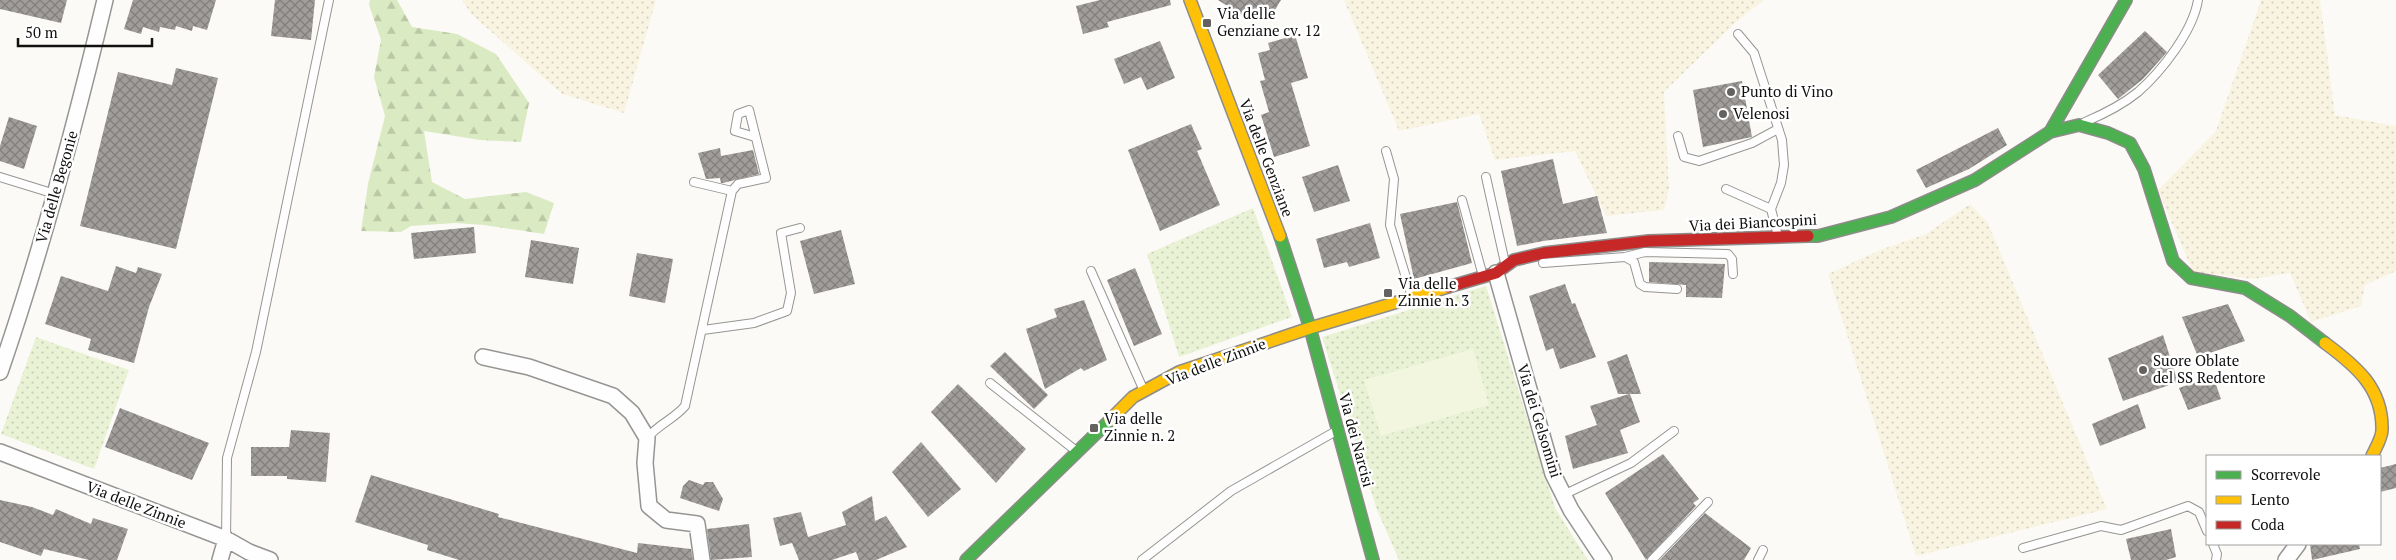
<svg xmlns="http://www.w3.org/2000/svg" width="2396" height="560" font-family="'PT Serif',serif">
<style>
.farmland{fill:url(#farmland-dots)}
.green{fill:url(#green-dots)}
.forest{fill:url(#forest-firs)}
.pitch{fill:#f2f6df}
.building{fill:url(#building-cross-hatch)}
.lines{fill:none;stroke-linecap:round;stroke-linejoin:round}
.lane-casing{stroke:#969594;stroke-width:10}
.street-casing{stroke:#969594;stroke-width:18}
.fast-casing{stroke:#8d8c8a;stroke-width:14}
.slow-casing{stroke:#8d8c8a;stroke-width:14}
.jam-casing{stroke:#8d8c8a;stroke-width:14}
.lane{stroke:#fffefe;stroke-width:8}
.street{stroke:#fffefe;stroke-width:15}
.fast{stroke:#4caf50;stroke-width:11}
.slow{stroke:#ffc107;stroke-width:11}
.jam{stroke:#c62828;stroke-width:11}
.poi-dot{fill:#636260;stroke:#fff;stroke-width:2}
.labels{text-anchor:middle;stroke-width:5;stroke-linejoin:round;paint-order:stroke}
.poi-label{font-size:15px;fill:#101010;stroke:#fff;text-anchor:start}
.street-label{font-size:15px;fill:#101010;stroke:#fff}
</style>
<defs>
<pattern id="farmland-dots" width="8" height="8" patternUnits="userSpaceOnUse" patternTransform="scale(1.25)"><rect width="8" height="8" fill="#f9f4e2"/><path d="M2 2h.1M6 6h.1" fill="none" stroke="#d4d0c1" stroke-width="1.8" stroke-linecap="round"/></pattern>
<pattern id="green-dots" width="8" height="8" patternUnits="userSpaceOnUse" patternTransform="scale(1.25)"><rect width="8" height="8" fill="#e9f2d5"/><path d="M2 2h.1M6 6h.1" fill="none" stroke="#c7ceb6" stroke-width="1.8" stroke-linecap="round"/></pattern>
<pattern id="forest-firs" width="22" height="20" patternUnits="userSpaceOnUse" patternTransform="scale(1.25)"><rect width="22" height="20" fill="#daeac2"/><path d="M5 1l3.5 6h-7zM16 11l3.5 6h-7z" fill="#bac8a6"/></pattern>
<pattern id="building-cross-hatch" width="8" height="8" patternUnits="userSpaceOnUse" patternTransform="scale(1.25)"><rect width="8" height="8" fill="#a09d9b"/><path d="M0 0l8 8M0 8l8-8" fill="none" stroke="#817f7d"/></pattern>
</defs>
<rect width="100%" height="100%" fill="#fcfaf6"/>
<!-- farmland -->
<path class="farmland" d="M462,0H656L624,113L562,94L471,14Z
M1344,0H1764L1735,23L1664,92L1669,189L1664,210L1606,216L1575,151L1495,160L1479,114L1399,131Z
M2261,0H2320L2335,115L2396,126V271L2365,285L2361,306L2311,322L2290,273L2254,279L2193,272L2158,190L2216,131Z
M1970,204L1988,223L2107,509L1916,556L1828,274L1880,250L1926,234Z"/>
<!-- green -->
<path class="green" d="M1253,208L1292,317L1179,357L1147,254Z
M1486,286L1555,508L1588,560H1399L1377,510L1322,337Z
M36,337L129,370L94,469L1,434Z"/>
<!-- forest -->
<path class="forest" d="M370,0H397L412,27L457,34L496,54L529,103L521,142L480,140L424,131L432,182L465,199L526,192L554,203L544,234L484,225L455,223L411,226L401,232L361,231L368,184L385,116L374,77L381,40L369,5Z"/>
<!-- pitch -->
<path class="pitch" d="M1473,349L1489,405L1381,436L1364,380Z"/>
<!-- building -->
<path class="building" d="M0,0H67L61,23L0,9Z
M133,0H216L207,30L193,26L192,31L176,26L175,30L160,27L159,32L143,27L141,34L124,29Z
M275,0H315L311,40L271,36Z
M1100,0H1170L1171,5L1107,22L1109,27L1083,34L1076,6Z
M1218,0H1281L1269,20L1250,8L1245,17Z
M2145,31L2167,52L2143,79L2118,99L2098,75Z
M1295,35L1308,78L1291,83L1310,146L1274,157L1261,115L1269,112L1260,81L1265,80L1258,53L1270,50L1268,43Z
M1160,41L1175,78L1147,90L1141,77L1124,84L1114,59Z
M176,68L218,78L176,249L80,226L118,72L172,85Z
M1742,81L1752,137L1703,147L1693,90Z
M9,117L37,126L24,169L0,161V146Z
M1191,124L1202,149L1197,151L1220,205L1160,231L1128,150Z
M1998,128L2007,145L1969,169L1926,188L1916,170Z
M720,148L721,156L753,150L759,174L723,183H721L720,178L706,179L698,153Z
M1553,159L1563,204L1597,196L1607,233L1543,241L1517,246L1501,171Z
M1338,165L1350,201L1314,212L1302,177Z
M1457,202L1472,263L1414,279L1400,214Z
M1370,223L1380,258L1349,267L1347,262L1324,268L1316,239Z
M474,227L476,253L414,259L411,233Z
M841,230L855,284L814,294L800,241Z
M531,240L579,248L573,284L525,277Z
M637,253L673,259L665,303L629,296Z
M1649,262L1725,264L1722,298L1686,297V285L1649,282Z
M116,266L136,273L138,267L162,274L149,307L134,363L88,350L91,339L45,324L61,276L108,291Z
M1135,268L1162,334L1134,346L1107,280Z
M1565,284L1572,304L1575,303L1596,357L1560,369L1553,348L1546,351L1529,296Z
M1084,300L1107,360L1084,371L1081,368L1045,389L1026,329L1057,317L1054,309Z
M2228,304L2245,341L2198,357L2182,317Z
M2163,335L2178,382L2123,401L2108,358Z
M1005,352L1048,395L1034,409L990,366Z
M1627,354L1641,394H1630L1640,422L1620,430L1628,453L1573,469L1565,436L1597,425L1590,406L1629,394H1618L1607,362Z
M2213,376L2221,399L2188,410L2179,388Z
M958,384L1026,449L996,483L931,412Z
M2138,404L2146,428L2100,446L2092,424Z
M120,408L209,443L192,480L105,447Z
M291,430L330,433L326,482L287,479V476H251V447H289Z
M921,442L961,489L928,517L892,472Z
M1663,454L1699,499L1693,503L1696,506L1646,560L1605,493Z
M2396,464V488L2380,492V468Z
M371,475L499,514L498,517L637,553L638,543L691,549L693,560H459L427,550L428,545L355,522Z
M689,480L703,485L705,482H713L723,499L719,511L680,498L683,486Z
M872,496L875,521L886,516L907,547L876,560H859L856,552L832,560H799L792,543L780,546L773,518L801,512L808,537L846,525L842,512Z
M0,500L32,507L53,515L56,509L91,524L93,518L128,529L117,560H89L44,549L41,556L0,542Z
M1705,513L1751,548L1744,560H1660Z
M749,524L752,557L711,560L707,529Z
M2171,529L2176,557L2166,560H2131L2126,539Z
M2310,544H2359L2360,549L2312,560Z"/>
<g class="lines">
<defs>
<path id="lane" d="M1738,34L1754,53L1782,140L1784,165L1781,183L1771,209L1778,236
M2085,122C2104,114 2122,105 2138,92C2162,71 2193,31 2198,0
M1678,136L1684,157L1699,161L1752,143L1778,129
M1386,151L1394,179L1390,225L1412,297
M0,177L55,194
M1486,177L1505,263
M694,182L732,191
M1726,189L1771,209
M1462,200L1483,276
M1625,257L1634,262L1640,284L1645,287L1677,289
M1543,263L1625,257L1645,252L1728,254L1732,259L1733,274
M1091,271L1144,391
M703,330L754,323L787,311L791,293L781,233L800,228
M990,383L1075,450
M647,438C659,424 674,419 685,406L732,191L738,184L766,178L749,110L738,114L735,131L755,137
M1563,495L1631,463L1674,431
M226,539L227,458L256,352L329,0
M2213,544L2217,554L2216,560
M2023,548L2101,526L2121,530L2188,506L2199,512L2207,531
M1142,560L1231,491L1336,431
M1652,560L1708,502
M1758,560L1763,550"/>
<path id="street" d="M1496,273L1553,474L1571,510L1604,560
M483,357L529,367L613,396L632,413L647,438L645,463L649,506L666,520L697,524L702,560
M0,372C42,250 75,126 105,0
M0,452L226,539L249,552L270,560
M220,560L226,539
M2286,560L2298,544"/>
<path id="fast" d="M2050,132L2079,125L2108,133L2130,143L2144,169L2173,261L2191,278L2245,288L2290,316L2325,343
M1280,236L1310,328L1373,560
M1808,236H1818L1891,217L1975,180L2050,132L2126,0
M966,560L1110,420"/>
<path id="slow" d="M1190,0L1280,236
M2325,343C2356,366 2383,388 2382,430C2382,438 2375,449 2372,456
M1110,420L1133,397L1179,372L1310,328L1448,287"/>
<path id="jam" d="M1448,287L1496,273L1514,260L1544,253L1649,241L1808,236"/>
</defs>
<!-- lane casing -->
<use href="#lane" class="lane-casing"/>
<!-- street casing -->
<use href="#street" class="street-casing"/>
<!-- fast casing -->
<use href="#fast" class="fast-casing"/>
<!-- slow casing -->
<use href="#slow" class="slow-casing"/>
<!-- jam casing -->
<use href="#jam" class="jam-casing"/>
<!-- lane -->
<use href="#lane" class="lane"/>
<!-- street -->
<use href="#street" class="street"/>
<!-- fast -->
<use href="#fast" class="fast"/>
<!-- slow -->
<use href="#slow" class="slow"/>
<!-- jam -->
<use href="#jam" class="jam"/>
</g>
<!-- markers -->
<g class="poi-dot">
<rect x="1202" y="18" width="10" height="10" rx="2.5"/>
<circle cx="1731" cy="92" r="5"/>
<circle cx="1723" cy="114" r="5"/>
<rect x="1383" y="288" width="10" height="10" rx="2.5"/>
<circle cx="2143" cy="370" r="5"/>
<rect x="1089" y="423" width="10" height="10" rx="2.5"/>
</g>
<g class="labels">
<!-- poi labels -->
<g class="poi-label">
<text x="1217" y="19">Via delle<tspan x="1217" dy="17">Genziane cv. 12</tspan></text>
<text x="1741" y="97">Punto di Vino</text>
<text x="1733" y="119">Velenosi</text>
<text x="1398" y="289">Via delle<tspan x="1398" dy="17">Zinnie n. 3</tspan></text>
<text x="2153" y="366">Suore Oblate<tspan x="2153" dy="17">del SS Redentore</tspan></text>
<text x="1104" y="424">Via delle<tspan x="1104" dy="17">Zinnie n. 2</tspan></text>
</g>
<!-- street labels -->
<g class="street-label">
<text transform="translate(1266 158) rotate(69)" y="5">Via delle Genziane</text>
<text transform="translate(57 187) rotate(-74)" y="5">Via delle Begonie</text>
<text transform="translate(1753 223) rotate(-3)" y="5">Via dei Biancospini</text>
<text transform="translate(1216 362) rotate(-21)" y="5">Via delle Zinnie</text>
<text transform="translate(1539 421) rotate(73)" y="5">Via dei Gelsomini</text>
<text transform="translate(1356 440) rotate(75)" y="5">Via dei Narcisi</text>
<text transform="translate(136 505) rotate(21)" y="5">Via delle Zinnie</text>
</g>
</g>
<!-- legend -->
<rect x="2206" y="455" width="175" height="90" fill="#ffffff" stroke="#9f9f9f"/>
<rect x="2216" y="471" width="25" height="8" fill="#4caf50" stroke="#9f9f9f"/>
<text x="2251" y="480" font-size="15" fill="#101010">Scorrevole</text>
<rect x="2216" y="496" width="25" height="8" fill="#ffc107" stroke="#9f9f9f"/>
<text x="2251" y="505" font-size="15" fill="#101010">Lento</text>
<rect x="2216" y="521" width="25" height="8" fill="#c62828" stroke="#9f9f9f"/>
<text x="2251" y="530" font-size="15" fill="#101010">Coda</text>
<!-- scale -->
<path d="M18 38v8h134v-8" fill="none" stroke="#101010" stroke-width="2.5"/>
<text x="25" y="38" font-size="15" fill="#101010" stroke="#ffffff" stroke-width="4" paint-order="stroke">50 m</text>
</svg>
